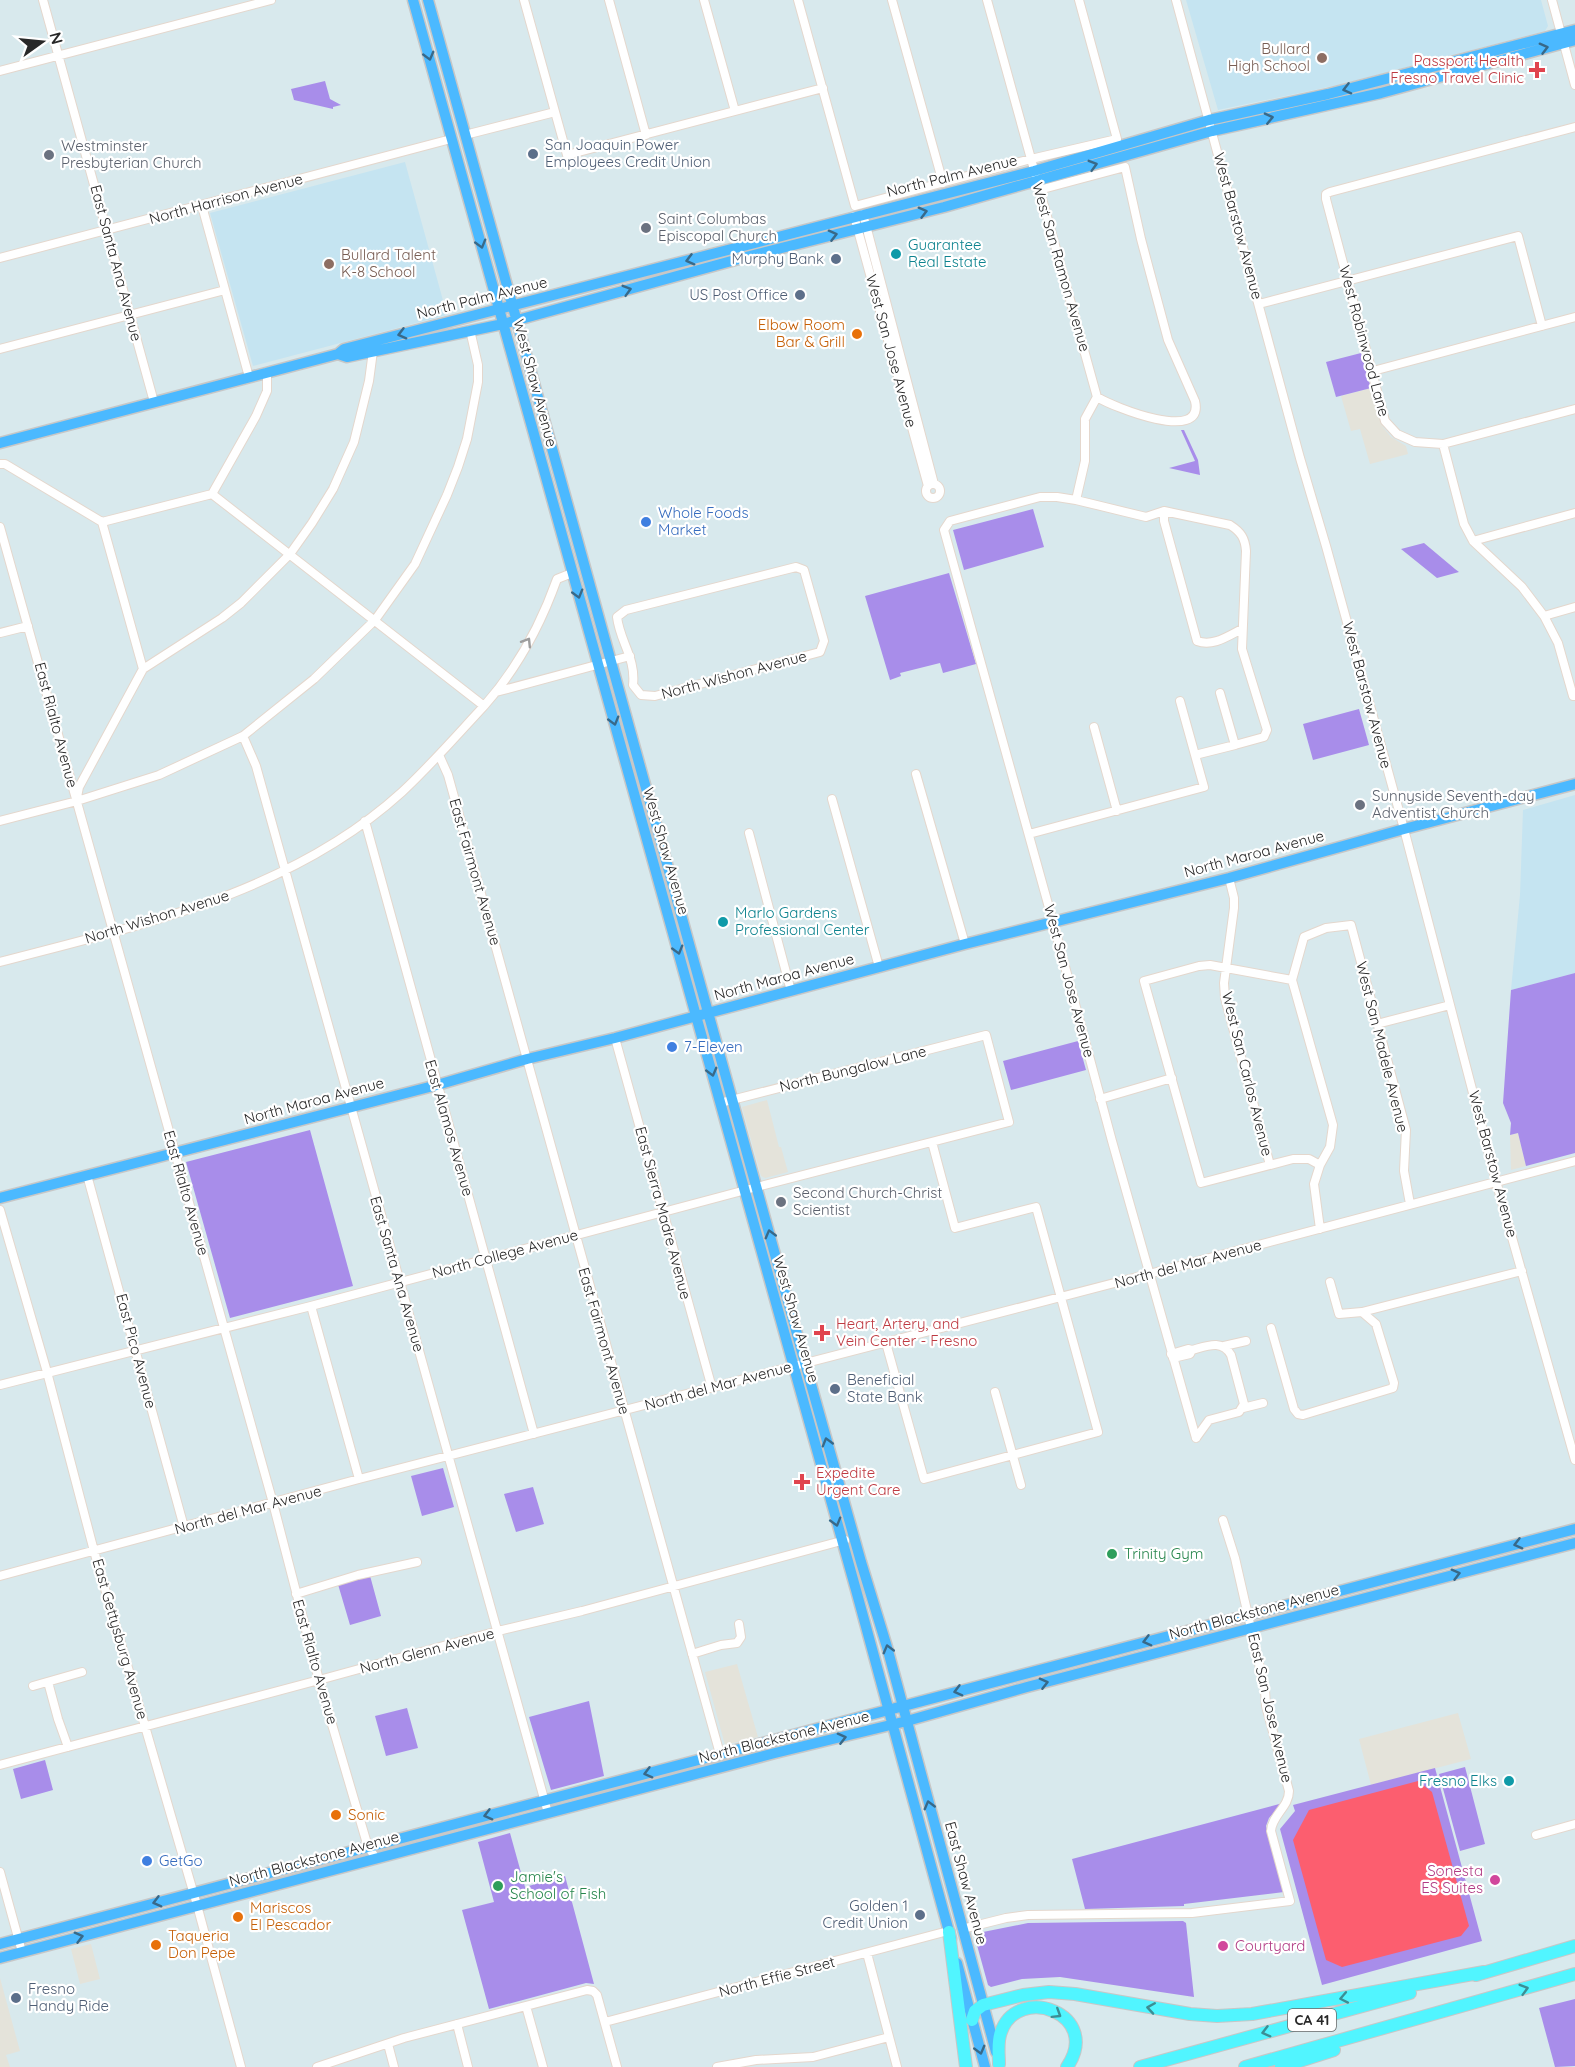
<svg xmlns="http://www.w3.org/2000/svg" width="1575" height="2067" font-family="Quicksand,sans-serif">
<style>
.industrial{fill:#e4e3da}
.education{fill:#c5e4f1}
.green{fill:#a88dea}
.water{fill:#fc5e6f}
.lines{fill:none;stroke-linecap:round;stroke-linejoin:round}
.minor-casing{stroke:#e4d7cd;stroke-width:10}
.major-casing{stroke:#c7c7c7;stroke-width:13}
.highway-casing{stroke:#c7c7c7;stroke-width:14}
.minor{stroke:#fff;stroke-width:8}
.major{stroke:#4bb9ff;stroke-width:10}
.highway{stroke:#51f5ff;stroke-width:12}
.oneway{stroke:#386989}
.oneway2{stroke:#9e9e9e}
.oneway3{stroke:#3c8e94}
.education-dot{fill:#8d6e63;stroke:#fff;stroke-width:2}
.health-dot{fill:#e0444e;stroke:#fff;stroke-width:2}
.service-dot{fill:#5c6f8a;stroke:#fff;stroke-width:2}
.worship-dot{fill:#6b7280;stroke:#fff;stroke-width:2}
.culture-dot{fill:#0f9aa8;stroke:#fff;stroke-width:2}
.food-dot{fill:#e8710a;stroke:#fff;stroke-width:2}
.shop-dot{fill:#3f7fe0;stroke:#fff;stroke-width:2}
.leisure-dot{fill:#2e9e5b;stroke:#fff;stroke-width:2}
.hotel-dot{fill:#d1479c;stroke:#fff;stroke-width:2}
.labels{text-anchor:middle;stroke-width:4.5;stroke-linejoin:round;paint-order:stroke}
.shield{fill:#fff;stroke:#686868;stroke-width:1.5}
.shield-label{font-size:14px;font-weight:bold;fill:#282828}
.education-label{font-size:15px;fill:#785e54;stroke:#fff;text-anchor:end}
.health-label{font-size:15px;fill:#be3a42;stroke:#fff;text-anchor:start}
.service-label{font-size:15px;fill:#4e5e75;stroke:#fff;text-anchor:start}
.worship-label{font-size:15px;fill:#5b616d;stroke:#fff;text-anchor:start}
.street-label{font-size:15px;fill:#282828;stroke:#fff}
.culture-label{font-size:15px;fill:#0d838f;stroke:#fff;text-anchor:start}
.food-label{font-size:15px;fill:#c56008;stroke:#fff;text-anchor:start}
.shop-label{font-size:15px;fill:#366cbe;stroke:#fff;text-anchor:start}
.leisure-label{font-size:15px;fill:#27864d;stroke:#fff;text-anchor:start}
.hotel-label{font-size:15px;fill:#b23c85;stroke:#fff;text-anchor:end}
</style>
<rect width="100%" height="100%" fill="#d8e9ed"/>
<!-- industrial -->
<path class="industrial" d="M1371,388L1383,427L1391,437L1406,446L1408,454L1370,464L1360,429L1351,431L1341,396Z
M767,1100L779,1147H781L788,1172L765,1178L761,1176L742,1107Z
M1518,1133L1526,1166L1511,1170L1510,1135Z
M737,1664L758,1737L725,1745L705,1672Z
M1458,1713L1471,1759L1371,1785L1359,1739Z
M91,1944L100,1979L80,1984L71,1949Z
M0,1978L20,2051L6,2055L10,2067H0Z"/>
<!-- education -->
<path class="education" d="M1186,0H1541L1548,26L1545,31L1338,85L1218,110Z
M405,162L447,315L253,366L210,213Z
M1575,795V973L1511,990L1520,895L1523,810Z"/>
<!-- green -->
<path class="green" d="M325,81L330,99L341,105L333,107V109L294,100L291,89Z
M1361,353L1371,388L1336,397L1326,362Z
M1181,430H1184L1198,460L1200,475L1169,468L1195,461Z
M1033,509L1044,547L964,570L953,530Z
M1424,543L1455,569L1459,572L1437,578L1401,549Z
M949,573L976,664L943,673L940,663L900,673L901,676L890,680L865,596Z
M1359,709L1369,745L1313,760L1303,724Z
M1575,973V1153L1526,1166L1518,1133L1510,1135L1511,1123L1503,1103L1511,990Z
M1078,1041L1086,1070L1011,1090L1003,1061Z
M310,1130L353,1286L230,1318L186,1162Z
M443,1468L454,1507L422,1516L411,1476Z
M533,1487L544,1524L516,1532L504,1494Z
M369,1572L381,1616L350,1625L337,1581Z
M589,1701L604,1776L551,1790L529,1717Z
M407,1708L418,1748L386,1756L375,1716Z
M45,1760L53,1790L21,1799L13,1769Z
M1465,1767L1485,1844L1460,1851L1439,1774Z
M1435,1768L1482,1941L1322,1985L1280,1829L1295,1811L1293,1805Z
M1283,1803L1269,1818L1266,1826L1284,1892L1184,1904V1906L1085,1909L1072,1859Z
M510,1833L525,1887L565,1876L594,1984L586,1983L489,2009L462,1910L494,1902L478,1842Z
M1183,1921L1186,1923L1194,1997L1060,1977L1022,1979L991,1987L988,1985L975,1938L978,1933L1028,1923Z
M1575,1999V2066L1555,2067L1539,2008Z"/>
<!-- water -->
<path class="water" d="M1418,1781L1432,1792L1469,1926L1461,1936L1342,1967L1326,1960L1293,1840L1309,1810Z"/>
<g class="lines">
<defs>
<path id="minor" d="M43,0L154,402
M524,0L567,155L823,88
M609,0L646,135
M704,0L735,111
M798,0L855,206L1031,159L1117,139L1079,0
M892,0L943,183
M987,0L1097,397L1085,419V461L1076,500
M1176,0L1300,458L1326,546L1404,829L1496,1181L1575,1460
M1552,0L1575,85
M0,71L271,0
M1575,127L1330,192L1326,194V199L1385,421L1397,434L1415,442L1443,444L1575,409
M465,135L555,112
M1039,190L1125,167L1141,239L1168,340L1195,401C1205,444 1113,407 1097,397
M202,206L249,377
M863,214L934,484
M854,216L928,486
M0,258L451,139
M1259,304L1518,236L1542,326
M0,349L225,290
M1373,371L1575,317
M1443,444L1464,524L1473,541L1522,587L1544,616L1558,643L1573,696H1575
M0,464H5L102,522L212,494L256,416L267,391V372
M926 491a7 7 0 1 1 14 0a7 7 0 1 1-14 0Z
M212,494L484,706
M1164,511V521L1197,641C1213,647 1228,636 1242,629
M102,522L143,669
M0,527L273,1503L319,1680L368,1847L376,1858
M1473,541L1575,513
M796,567L804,570L824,641L820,652L655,696L641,695L633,685C636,658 620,642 617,617L626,610Z
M1544,616L1575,607
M0,633L28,626
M496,692L630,656
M1180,701L1195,755
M1094,727L1117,811
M243,736L256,766L548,1813
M439,755L448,775L458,811L720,1754
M916,774L965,944
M77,797L79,787L143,669L222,618L241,603L290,554L312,523L333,489L354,442L369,381L373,351
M832,799L879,967
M0,821L77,801L159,775L243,736L314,679L375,620L415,564L447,495L458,467L467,439L478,382V365L470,330
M365,821L534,1434
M749,833L791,991
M1029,834L1204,787L1195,755L1235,745L1220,693
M1229,878L1234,898V908L1224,983L1225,998L1270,1165
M0,962C141,925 291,893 402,792C431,765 457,735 484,706C516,670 541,624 557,579L572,573
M1292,980L1210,965L1199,966L1144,981L1201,1183L1293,1159H1309L1320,1165
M1377,1024L1450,1005
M615,1038L712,1388
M1100,1099L1172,1078
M87,1175L184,1527
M0,1210L47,1372L94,1551L197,1905L241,2067
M1320,1229L1314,1184L1320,1165L1330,1147L1333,1125L1292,980L1304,937L1326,928L1351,925L1406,1130L1404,1171L1410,1204
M311,1306L359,1479
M1362,1312L1522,1271
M1271,1328L1294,1409L1298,1414L1303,1415L1393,1388L1394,1383L1376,1324L1362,1312L1339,1314L1330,1282
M886,1343L924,1479L1098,1432L1036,1207L955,1228L932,1142
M1224,1346L1246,1341
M1192,1350C1207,1346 1222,1339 1231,1355L1244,1404L1239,1412L1209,1420L1196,1438
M1171,1354L1188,1349L1192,1350L1190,1354L1173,1358
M0,1385L311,1306L757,1187L1009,1122L986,1035L720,1103
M995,1392L1021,1485
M1243,1408L1263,1403
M1196,1438L1112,1141L1053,922L944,530L950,521L1040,497H1057L1076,500L1146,517L1164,511L1230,525C1241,532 1245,538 1246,551L1242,649L1267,730L1264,737L1235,745
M0,1576L359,1479L1149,1274L1575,1161
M296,1594L358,1575L417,1562
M692,1654L721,1645L737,1643L741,1637L739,1624
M48,1682L58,1719L68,1747
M33,1686L82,1672
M0,1765L319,1680L498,1631L582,1611L845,1540
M1536,1835L1575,1824
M0,1872L22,1952
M962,1929L1006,1918L1028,1915L1192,1913L1290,1901L1271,1831C1272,1815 1289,1807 1289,1791L1266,1706L1265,1690L1235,1558L1223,1520
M867,1953L897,2067
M526,2006L543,2067
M605,2022L948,1931
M457,2024L468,2067
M388,2044L394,2067
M317,2067L404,2038L587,1990L593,1991L597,1995L617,2067
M717,2067L756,2060L813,2057L889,2037"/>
<path id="major" d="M413,0L856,1590L951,1939
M428,0L805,1363L861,1562L887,1647L996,2052
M338,354L347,357L503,324L746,257L944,207L1212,131L1381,93L1575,40
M0,443L338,354L344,349L1034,171L1209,120L1328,94L1575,30
M0,1198L437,1085L527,1059L615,1038L965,944L1229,878L1404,829L1575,784
M0,1944L1575,1529
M0,1958L775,1753L907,1721L1027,1687L1575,1543
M957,1963L985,2067"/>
<path id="highway" d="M949,1932L966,2067
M1476,1975L1575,1946
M972,2020L975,2011L983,2005L1023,1995L1049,1992L1075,1994L1190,2014L1217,2016L1252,2014L1484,1972
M999,2064C999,2054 997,2042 1001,2032C1018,1983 1103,2014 1067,2067
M1140,2067L1410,1993
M1245,2067L1575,1974
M1281,2067L1334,2050"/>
</defs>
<!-- minor casing -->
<use href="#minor" class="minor-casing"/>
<!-- major casing -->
<use href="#major" class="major-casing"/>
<!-- highway casing -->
<use href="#highway" class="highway-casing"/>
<!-- minor -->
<use href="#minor" class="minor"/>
<!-- major -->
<use href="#major" class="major"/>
<!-- highway -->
<use href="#highway" class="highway"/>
</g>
<!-- one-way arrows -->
<defs><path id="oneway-chevron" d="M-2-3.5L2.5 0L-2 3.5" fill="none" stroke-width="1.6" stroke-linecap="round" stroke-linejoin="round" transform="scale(1.5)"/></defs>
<g class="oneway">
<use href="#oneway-chevron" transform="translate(1544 48) rotate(-15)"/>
<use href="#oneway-chevron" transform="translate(429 56) rotate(75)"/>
<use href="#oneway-chevron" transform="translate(1347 89) rotate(166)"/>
<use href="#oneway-chevron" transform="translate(1269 118) rotate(-13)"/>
<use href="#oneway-chevron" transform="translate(1093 165) rotate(-16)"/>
<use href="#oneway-chevron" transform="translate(923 212) rotate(-15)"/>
<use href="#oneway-chevron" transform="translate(833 235) rotate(-14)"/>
<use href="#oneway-chevron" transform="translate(481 244) rotate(74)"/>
<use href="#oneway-chevron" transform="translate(690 260) rotate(165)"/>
<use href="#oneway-chevron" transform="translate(627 290) rotate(-16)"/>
<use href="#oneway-chevron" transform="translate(402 334) rotate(165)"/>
<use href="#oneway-chevron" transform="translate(578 594) rotate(74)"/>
<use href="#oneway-chevron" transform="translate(614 721) rotate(74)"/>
<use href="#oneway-chevron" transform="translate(678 950) rotate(74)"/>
<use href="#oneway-chevron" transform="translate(712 1072) rotate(75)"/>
<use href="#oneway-chevron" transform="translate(770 1234) rotate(-105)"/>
<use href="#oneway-chevron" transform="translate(827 1442) rotate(-106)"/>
<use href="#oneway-chevron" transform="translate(836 1522) rotate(74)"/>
<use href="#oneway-chevron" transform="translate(1518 1544) rotate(165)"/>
<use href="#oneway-chevron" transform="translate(1456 1574) rotate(-15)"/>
<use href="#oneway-chevron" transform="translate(1147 1641) rotate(165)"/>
<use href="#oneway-chevron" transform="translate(888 1649) rotate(-105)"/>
<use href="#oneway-chevron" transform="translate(1044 1683) rotate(-14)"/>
<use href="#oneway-chevron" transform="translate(958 1691) rotate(165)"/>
<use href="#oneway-chevron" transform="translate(842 1738) rotate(-14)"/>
<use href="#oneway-chevron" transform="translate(648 1773) rotate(165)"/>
<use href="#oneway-chevron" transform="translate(929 1805) rotate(-105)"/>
<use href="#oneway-chevron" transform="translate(488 1815) rotate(165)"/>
<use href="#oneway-chevron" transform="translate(157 1902) rotate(165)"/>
<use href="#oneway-chevron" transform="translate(79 1937) rotate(-15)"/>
<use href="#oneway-chevron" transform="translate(980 2050) rotate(75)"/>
</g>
<use class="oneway2" href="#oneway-chevron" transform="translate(527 642) rotate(-58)"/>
<g class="oneway3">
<use href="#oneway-chevron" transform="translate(1524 1989) rotate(-16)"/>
<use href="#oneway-chevron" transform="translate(1344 1998) rotate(169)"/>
<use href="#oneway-chevron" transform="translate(1151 2008) rotate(-171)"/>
<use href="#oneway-chevron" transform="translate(1057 2014) rotate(32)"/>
<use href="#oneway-chevron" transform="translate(1266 2032) rotate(165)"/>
</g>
<!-- markers -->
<g class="education-dot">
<circle cx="1322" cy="58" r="6"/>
<circle cx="329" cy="264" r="6"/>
</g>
<g class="health-dot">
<path d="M1534 61h6v6h6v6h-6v6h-6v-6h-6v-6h6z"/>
<path d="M819 1324h6v6h6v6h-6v6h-6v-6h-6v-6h6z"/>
<path d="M799 1473h6v6h6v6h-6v6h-6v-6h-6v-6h6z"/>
</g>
<g class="service-dot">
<circle cx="533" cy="154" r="6"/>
<circle cx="836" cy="259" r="6"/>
<circle cx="800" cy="295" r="6"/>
<circle cx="835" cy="1389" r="6"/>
<circle cx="920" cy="1915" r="6"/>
<circle cx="16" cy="1998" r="6"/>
</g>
<g class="worship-dot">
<circle cx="49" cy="155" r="6"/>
<circle cx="646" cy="228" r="6"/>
<circle cx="1360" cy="805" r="6"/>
<circle cx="781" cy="1202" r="6"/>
</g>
<g class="culture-dot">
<circle cx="896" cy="254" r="6"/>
<circle cx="723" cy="922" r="6"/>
<circle cx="1509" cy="1781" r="6"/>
</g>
<g class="food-dot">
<circle cx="857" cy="334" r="6"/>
<circle cx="336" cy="1815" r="6"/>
<circle cx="238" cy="1917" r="6"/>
<circle cx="156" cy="1945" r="6"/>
</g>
<g class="shop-dot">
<circle cx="646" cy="522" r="6"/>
<circle cx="672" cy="1047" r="6"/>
<circle cx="147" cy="1861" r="6"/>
</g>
<g class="leisure-dot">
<circle cx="1112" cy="1554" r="6"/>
<circle cx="498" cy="1886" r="6"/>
</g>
<g class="hotel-dot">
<circle cx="1495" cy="1880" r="6"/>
<circle cx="1223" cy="1946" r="6"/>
</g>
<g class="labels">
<!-- shield labels -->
<rect class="shield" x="1288" y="2009" width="48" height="22" rx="4.5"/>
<g class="shield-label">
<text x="1312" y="2025">CA 41</text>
</g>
<!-- education labels -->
<g class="education-label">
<text x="1310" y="54">Bullard<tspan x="1310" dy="17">High School</tspan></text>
<text x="341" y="260" text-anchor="start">Bullard Talent<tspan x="341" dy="17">K-8 School</tspan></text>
</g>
<!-- health labels -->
<g class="health-label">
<text x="1524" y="66" text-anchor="end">Passport Health<tspan x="1524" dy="17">Fresno Travel Clinic</tspan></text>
<text x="836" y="1329">Heart, Artery, and<tspan x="836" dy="17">Vein Center - Fresno</tspan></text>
<text x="816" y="1478">Expedite<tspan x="816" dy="17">Urgent Care</tspan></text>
</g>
<!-- service labels -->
<g class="service-label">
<text x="545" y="150">San Joaquin Power<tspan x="545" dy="17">Employees Credit Union</tspan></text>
<text x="824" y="264" text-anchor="end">Murphy Bank</text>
<text x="788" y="300" text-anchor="end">US Post Office</text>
<text x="847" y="1385">Beneficial<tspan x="847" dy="17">State Bank</tspan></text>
<text x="908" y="1911" text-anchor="end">Golden 1<tspan x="908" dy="17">Credit Union</tspan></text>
<text x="28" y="1994">Fresno<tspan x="28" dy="17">Handy Ride</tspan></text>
</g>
<!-- worship labels -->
<g class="worship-label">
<text x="61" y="151">Westminster<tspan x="61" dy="17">Presbyterian Church</tspan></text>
<text x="658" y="224">Saint Columbas<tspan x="658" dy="17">Episcopal Church</tspan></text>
<text x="1372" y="801">Sunnyside Seventh-day<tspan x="1372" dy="17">Adventist Church</tspan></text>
<text x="793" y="1198">Second Church-Christ<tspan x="793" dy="17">Scientist</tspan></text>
</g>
<!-- street labels -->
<g class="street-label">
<text transform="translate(952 176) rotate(-14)" y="5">North Palm Avenue</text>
<text transform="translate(226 199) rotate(-15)" y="5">North Harrison Avenue</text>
<text transform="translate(1238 226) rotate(75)" y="5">West Barstow Avenue</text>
<text transform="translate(116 263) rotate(75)" y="5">East Santa Ana Avenue</text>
<text transform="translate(1061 267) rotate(74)" y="5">West San Ramon Avenue</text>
<text transform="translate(482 298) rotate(-14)" y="5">North Palm Avenue</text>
<text transform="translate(1364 341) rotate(75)" y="5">West Robinwood Lane</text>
<text transform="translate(891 351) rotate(75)" y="5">West San Jose Avenue</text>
<text transform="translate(535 383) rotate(75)" y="5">West Shaw Avenue</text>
<text transform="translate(734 675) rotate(-15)" y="5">North Wishon Avenue</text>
<text transform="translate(1367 695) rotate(75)" y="5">West Barstow Avenue</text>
<text transform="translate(56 725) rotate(75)" y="5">East Rialto Avenue</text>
<text transform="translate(666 851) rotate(74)" y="5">West Shaw Avenue</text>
<text transform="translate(1254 854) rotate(-15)" y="5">North Maroa Avenue</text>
<text transform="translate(475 872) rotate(74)" y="5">East Fairmont Avenue</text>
<text transform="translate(157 917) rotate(-17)" y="5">North Wishon Avenue</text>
<text transform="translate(784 977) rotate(-15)" y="5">North Maroa Avenue</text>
<text transform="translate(1069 981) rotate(75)" y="5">West San Jose Avenue</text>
<text transform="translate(1382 1047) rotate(76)" y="5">West San Madele Avenue</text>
<text transform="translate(853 1069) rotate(-14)" y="5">North Bungalow Lane</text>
<text transform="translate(1247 1074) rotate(76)" y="5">West San Carlos Avenue</text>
<text transform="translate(314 1101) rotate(-15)" y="5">North Maroa Avenue</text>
<text transform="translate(449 1128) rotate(74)" y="5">East Alamos Avenue</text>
<text transform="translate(1493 1164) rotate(75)" y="5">West Barstow Avenue</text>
<text transform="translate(186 1193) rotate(74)" y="5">East Rialto Avenue</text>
<text transform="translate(663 1213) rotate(75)" y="5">East Sierra Madre Avenue</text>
<text transform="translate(505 1254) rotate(-15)" y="5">North College Avenue</text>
<text transform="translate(1188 1264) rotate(-15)" y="5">North del Mar Avenue</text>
<text transform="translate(397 1274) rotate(74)" y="5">East Santa Ana Avenue</text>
<text transform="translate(796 1319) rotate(74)" y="5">West Shaw Avenue</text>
<text transform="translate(604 1341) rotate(74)" y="5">East Fairmont Avenue</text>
<text transform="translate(136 1351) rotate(75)" y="5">East Pico Avenue</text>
<text transform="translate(718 1386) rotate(-15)" y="5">North del Mar Avenue</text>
<text transform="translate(248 1510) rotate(-15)" y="5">North del Mar Avenue</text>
<text transform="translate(1254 1612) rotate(-15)" y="5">North Blackstone Avenue</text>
<text transform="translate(120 1639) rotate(74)" y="5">East Gettysburg Avenue</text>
<text transform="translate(427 1651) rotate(-15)" y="5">North Glenn Avenue</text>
<text transform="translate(315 1662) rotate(74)" y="5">East Rialto Avenue</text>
<text transform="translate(1270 1708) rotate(77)" y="5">East San Jose Avenue</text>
<text transform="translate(784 1737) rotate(-14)" y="5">North Blackstone Avenue</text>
<text transform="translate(314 1859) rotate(-15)" y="5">North Blackstone Avenue</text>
<text transform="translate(966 1883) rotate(75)" y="5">East Shaw Avenue</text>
<text transform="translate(777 1977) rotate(-15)" y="5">North Effie Street</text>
</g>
<!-- culture labels -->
<g class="culture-label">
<text x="908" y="250">Guarantee<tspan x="908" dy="17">Real Estate</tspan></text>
<text x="735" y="918">Marlo Gardens<tspan x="735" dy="17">Professional Center</tspan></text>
<text x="1497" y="1786" text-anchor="end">Fresno Elks</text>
</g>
<!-- food labels -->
<g class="food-label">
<text x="845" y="330" text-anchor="end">Elbow Room<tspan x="845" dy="17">Bar &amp; Grill</tspan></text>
<text x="348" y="1820">Sonic</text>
<text x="250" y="1913">Mariscos<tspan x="250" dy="17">El Pescador</tspan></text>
<text x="168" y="1941">Taqueria<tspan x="168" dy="17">Don Pepe</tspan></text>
</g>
<!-- shop labels -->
<g class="shop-label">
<text x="658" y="518">Whole Foods<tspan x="658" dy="17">Market</tspan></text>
<text x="684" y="1052">7-Eleven</text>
<text x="159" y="1866">GetGo</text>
</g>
<!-- leisure labels -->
<g class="leisure-label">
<text x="1124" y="1559">Trinity Gym</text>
<text x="510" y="1882">Jamie's<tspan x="510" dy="17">School of Fish</tspan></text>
</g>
<!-- hotel labels -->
<g class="hotel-label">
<text x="1483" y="1876">Sonesta<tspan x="1483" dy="17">ES Suites</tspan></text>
<text x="1235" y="1951" text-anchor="start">Courtyard</text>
</g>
</g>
<!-- north arrow -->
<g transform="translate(42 42) rotate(75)" stroke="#ffffff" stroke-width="4.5" paint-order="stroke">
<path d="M0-4.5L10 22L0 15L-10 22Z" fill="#282828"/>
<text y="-9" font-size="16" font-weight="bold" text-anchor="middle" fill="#282828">N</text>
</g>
</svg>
